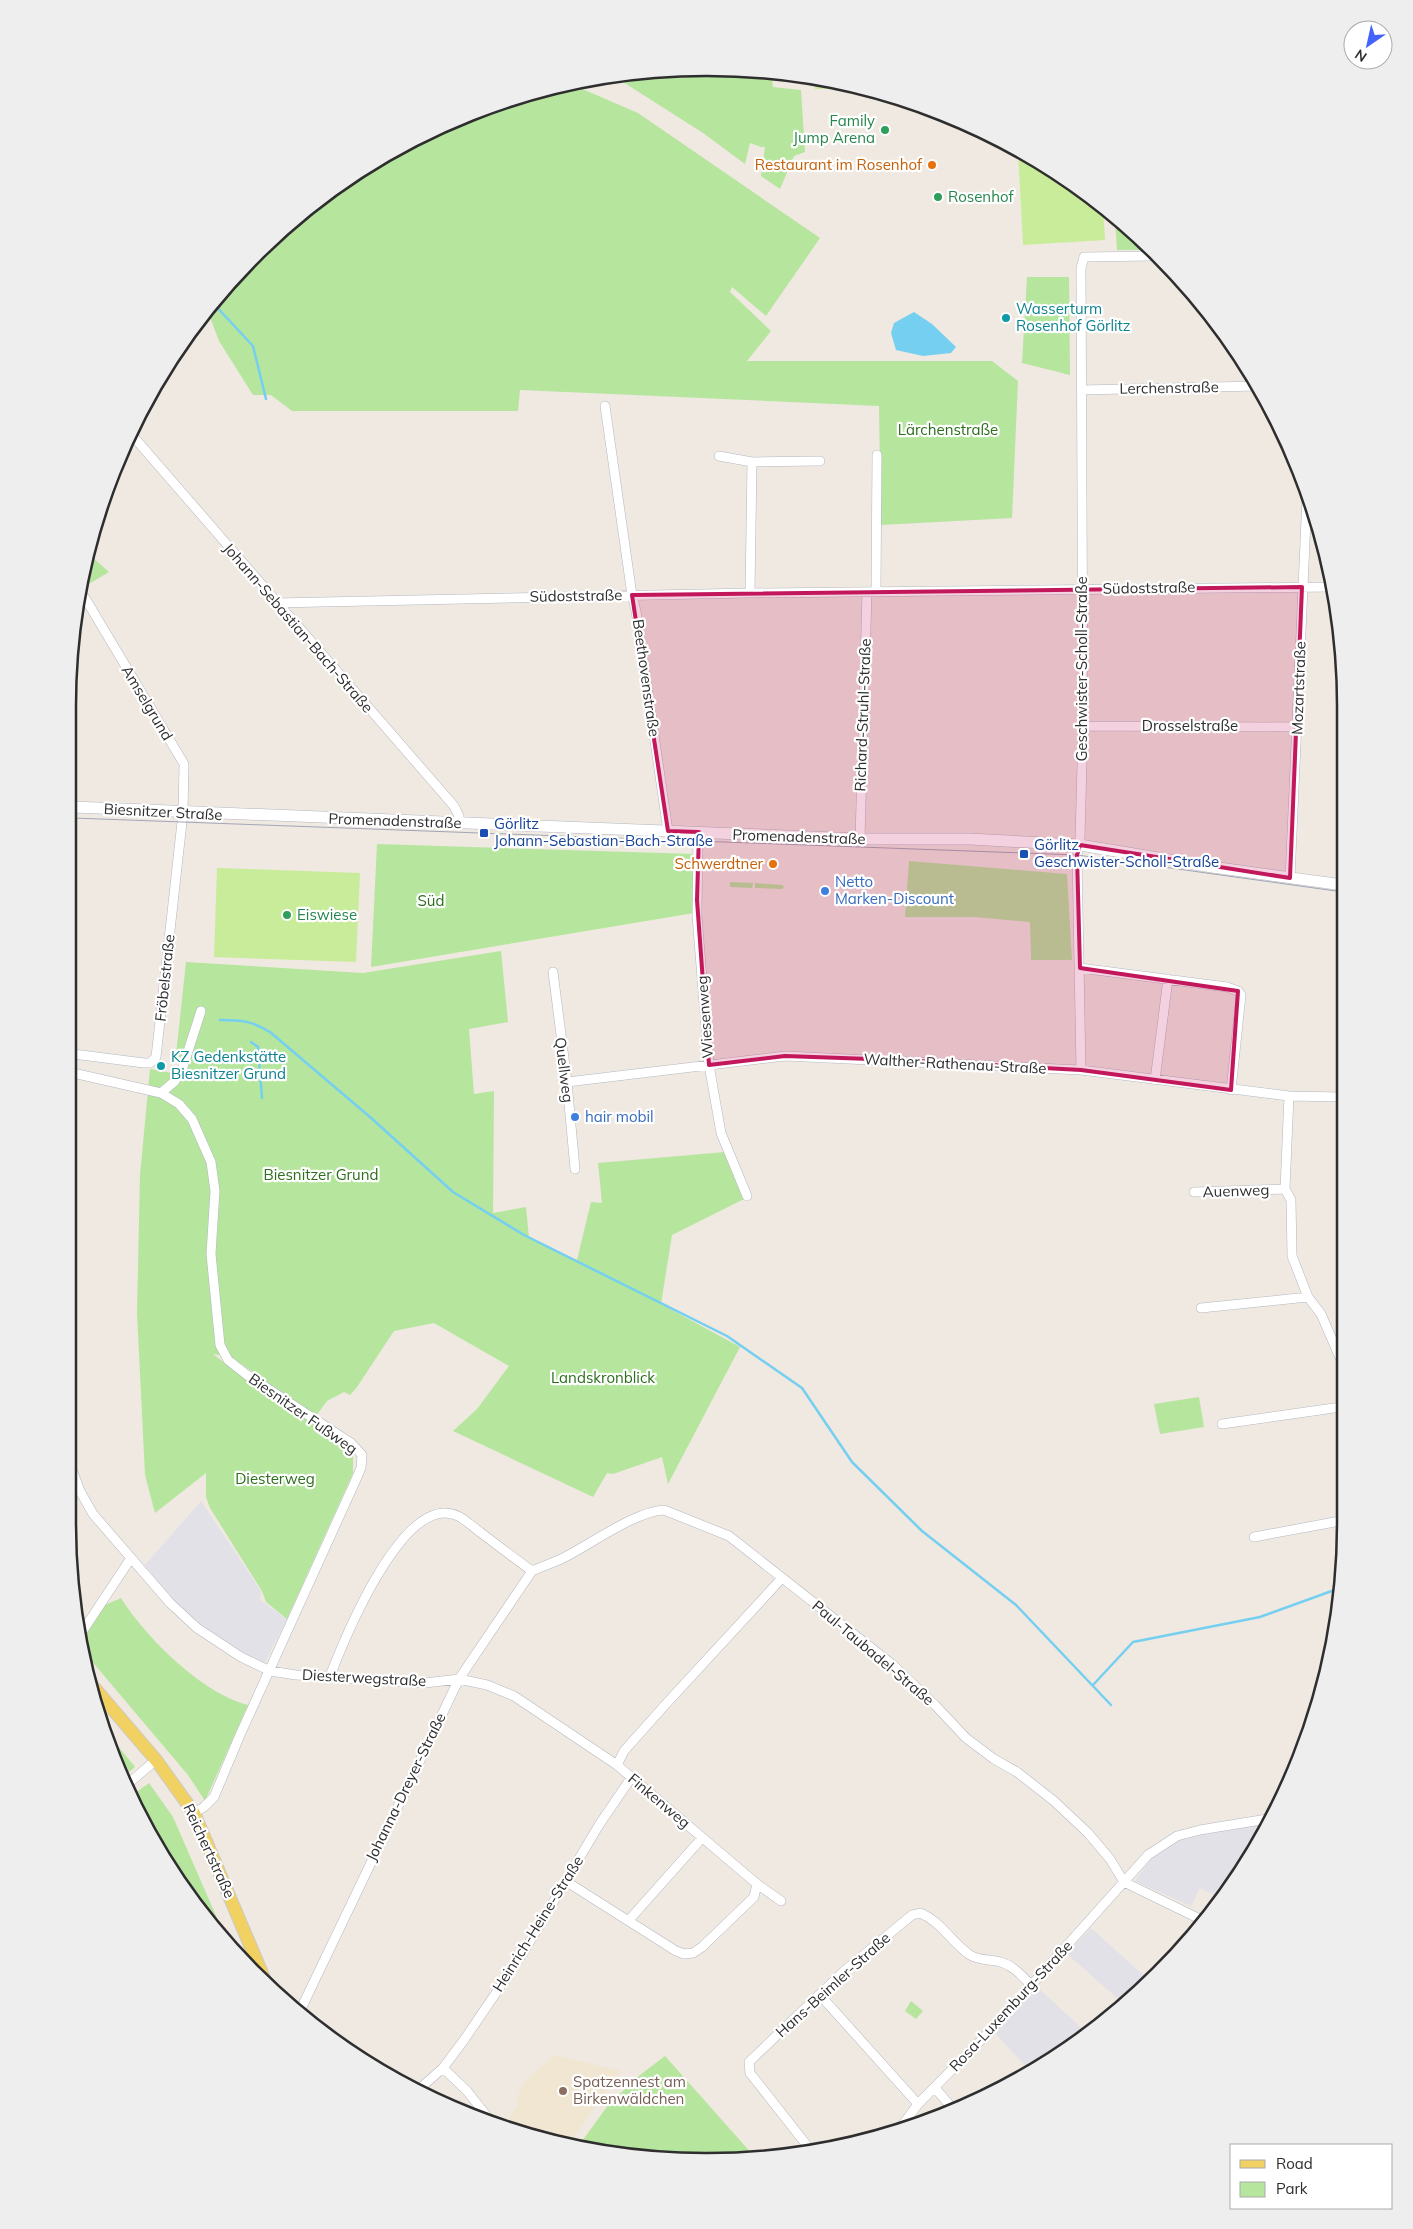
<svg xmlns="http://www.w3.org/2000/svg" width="1413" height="2229" font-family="Mulish,sans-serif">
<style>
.industrial{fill:#e3e1e8}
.education{fill:#f0e6d1}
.green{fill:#b6e59e}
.pitch{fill:#c9ec9a}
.water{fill:#75cff0}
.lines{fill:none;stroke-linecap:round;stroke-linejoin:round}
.stream{stroke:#75cff0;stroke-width:2.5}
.minor-casing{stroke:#b4b7c1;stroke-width:10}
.secondary-casing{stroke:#b4b7c1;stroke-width:12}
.primary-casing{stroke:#c9c9c9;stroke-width:14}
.minor{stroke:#fff;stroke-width:9}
.secondary{stroke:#fff;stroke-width:11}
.primary{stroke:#f2d163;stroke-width:12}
.tram{stroke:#a3a6b8;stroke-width:1}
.marked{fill:#c2185b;fill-opacity:0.2;stroke:#c2185b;stroke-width:4;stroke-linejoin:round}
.leisure-dot{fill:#2e9e5b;stroke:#fff;stroke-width:2}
.food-dot{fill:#e8710a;stroke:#fff;stroke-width:2}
.culture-dot{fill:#0f9aa8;stroke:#fff;stroke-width:2}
.transit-dot{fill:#1a4fb4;stroke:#fff;stroke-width:2}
.shop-dot{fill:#3f7fe0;stroke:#fff;stroke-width:2}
.education-dot{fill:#8d6e63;stroke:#fff;stroke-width:2}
.labels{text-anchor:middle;stroke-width:4.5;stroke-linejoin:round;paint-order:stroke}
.leisure-label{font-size:15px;fill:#27864d;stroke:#fff;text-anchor:start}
.food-label{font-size:15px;fill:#c56008;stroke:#fff;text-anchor:end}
.culture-label{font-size:15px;fill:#0d838f;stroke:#fff;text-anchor:start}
.street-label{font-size:15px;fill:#2e2e2e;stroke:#fff}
.park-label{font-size:15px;fill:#2c6e1b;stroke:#fff}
.transit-label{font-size:15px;fill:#164399;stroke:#fff;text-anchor:start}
.shop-label{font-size:15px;fill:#366cbe;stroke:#fff;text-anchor:start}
.education-label{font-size:15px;fill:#785e54;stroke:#fff;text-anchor:start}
.rim{fill:none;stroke:#2e2e2e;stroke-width:2.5}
</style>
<rect width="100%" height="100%" fill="#efe9e1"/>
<!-- industrial -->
<path class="industrial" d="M201,1501L261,1591L260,1600L287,1619L264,1664L243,1654L203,1626L174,1601L145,1565Z
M1264,1824L1221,1898L1200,1888L1191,1906L1135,1881L1151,1859L1176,1841L1200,1835Z
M1091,1928L1149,1980L1125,2005L1067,1954Z
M1036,1986L1088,2034L1062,2054L1031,2072L994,2032Z"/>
<!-- education -->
<path class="education" d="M555,2055L621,2071L568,2145L505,2128L502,2123L507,2122L519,2102L516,2100L524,2082Z"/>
<!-- green -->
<path class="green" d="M749,69L771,73L773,87L801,90L805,152L794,156L780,189L761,176L765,147H761L750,143L745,164L703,133L623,82L610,76L623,73Z
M573,85L638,113L820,238L766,316L732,287L730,292L771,331L747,361H992L1018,381L1012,518L881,525L879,406L520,390L518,411H292L271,395H253L219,341L207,309L285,226L387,153L501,101Z
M1115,219L1146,250H1117Z
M1027,277H1069L1070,375L1022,363Z
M91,556L109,572L82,588Z
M377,844L694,854V913L371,967Z
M909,861L1067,874L1072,960H1031L1030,922L975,917H905Z
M730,882L753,883L752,888L730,887Z
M755,883L782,885L784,887L782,889L755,888Z
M501,951L508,1022L469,1029L474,1094L494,1091L493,1213L526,1207L529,1238L577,1260L591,1202L602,1203L598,1163L725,1152L744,1199L672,1235L661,1304L740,1347L668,1484L662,1457L613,1474L607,1473L593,1497L453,1431L477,1409L509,1366L434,1323L394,1331L357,1387L350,1395L344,1392L327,1401L316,1416L231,1357L213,1354L239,1374L345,1441L353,1452V1473L287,1619L266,1602L262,1591L210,1508L206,1497V1473L155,1513L145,1475L137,1313L140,1175L150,1069L182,1075L187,1061L176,1055L186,962L363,973Z
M1199,1397L1204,1427L1160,1434L1154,1404Z
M121,1598C147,1639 202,1693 248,1705L205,1801L188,1775L84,1652L81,1640L105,1605Z
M101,1725L135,1767L125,1775L101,1728Z
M149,1783L173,1817L227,1941L175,1878L148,1822L150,1818L134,1794Z
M911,2001L923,2011L916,2019L905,2011Z
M665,2056L753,2155L706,2161L577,2148L609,2104L640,2075Z"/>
<!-- pitch -->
<path class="pitch" d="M815,80L866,88L815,89Z
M1018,152L1096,200L1103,207L1105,240L1023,245Z
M217,868L360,873L356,962L214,957Z"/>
<!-- water -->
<path class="water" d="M914,312L932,324L956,347L951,353L923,356L896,350L891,333L894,323Z"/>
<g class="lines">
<!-- stream -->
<path class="stream" d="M213,303L253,346L266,399
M220,1020C242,1020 252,1021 270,1032L370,1117L453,1192L524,1235L727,1336L802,1388L852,1462L922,1531L1016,1605L1111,1705
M251,1042L258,1047L262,1098
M1093,1685L1133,1642L1260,1617L1340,1588"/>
<defs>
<path id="minor" d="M1082,390L1256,386
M605,406L632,595L636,611L668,831
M132,435L454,806L459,816V823
M719,456L752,462
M876,591L877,455
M750,593L752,462L820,461
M275,603L750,593L1331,587
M1083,726L1297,727
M698,832L697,916L709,1065L721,1133L747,1196
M860,839L867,592
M1290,878L1307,497
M1080,968L1227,987L1238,991L1241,995L1231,1090
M553,972L567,1082L575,1169
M73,1054L144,1063H150L156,1057L183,813L184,764L85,598
M1081,1070L1077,855L1080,839L1083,726L1081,268L1084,257L1152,256
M73,1073L161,1093L179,1104L192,1119L211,1162L215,1191L211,1254L220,1345L228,1360L247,1375L351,1443L362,1455L361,1468L354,1484L240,1735L214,1797L204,1807L194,1813
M1155,1080L1168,979
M567,1082L785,1056L1081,1070L1289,1096L1342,1097
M161,1093L175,1081L182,1070L201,1011
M1285,1189L1291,1200L1292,1256L1308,1297L1321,1314L1341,1360
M1285,1189L1289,1096
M1194,1192L1285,1189
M1201,1308L1308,1297
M1222,1424L1341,1407
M73,1472L80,1491L93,1514L170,1603L197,1628L241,1657L270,1671L296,1675L425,1683L459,1679L487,1685L514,1696L617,1765L757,1884L781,1901
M1254,1537L1340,1521
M532,1571C543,1566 556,1562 567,1556C592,1543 637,1511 664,1510L729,1536L893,1665L935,1705L966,1738L994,1759L1017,1772L1054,1801L1088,1833L1110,1859L1124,1882L1204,1921
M80,1635L131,1558
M330,1676C344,1640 404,1490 458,1516C466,1520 473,1527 480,1532C497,1545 514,1558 532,1571
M617,1765L624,1751L665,1705L782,1578
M129,1783L156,1760
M567,1882L676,1951L684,1954L693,1953L702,1947L754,1897L757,1884
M629,1920L702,1838
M820,1995L918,2104
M299,2013L459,1679L532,1571
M443,2068L467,2091L494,2125
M935,2088L953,2109
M417,2091L443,2068L464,2040L523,1953L599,1825L631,1778
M899,2130L918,2104L992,2029L1148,1855L1177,1836L1200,1830L1267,1819
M809,2148L750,2073L749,2062L843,1972L912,1915L920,1913C941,1921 952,1943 970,1955C980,1961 990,1959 1000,1962C1013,1965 1022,1976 1031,1985"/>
<path id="secondary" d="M73,807L860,839H970L1080,845L1212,867L1343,885"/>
<path id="primary" d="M91,1684L156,1760L194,1813L267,1985"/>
</defs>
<!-- minor casing -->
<use href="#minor" class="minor-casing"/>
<!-- secondary casing -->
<use href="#secondary" class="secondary-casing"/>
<!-- primary casing -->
<use href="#primary" class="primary-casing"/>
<!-- minor -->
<use href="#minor" class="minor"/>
<!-- secondary -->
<use href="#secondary" class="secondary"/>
<!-- primary -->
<use href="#primary" class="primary"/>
<!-- tram -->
<path class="tram" d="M73,818L1077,855L1343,892"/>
</g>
<!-- marked area -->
<path class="marked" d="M1302,587L1290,878L1080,845L1077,855L1080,968L1238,991L1231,1090L1081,1070L898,1060L785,1056L709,1065L697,900L699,832L668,831L632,595Z"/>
<!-- markers -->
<g class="leisure-dot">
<circle cx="885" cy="130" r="5"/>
<circle cx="938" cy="197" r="5"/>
<circle cx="287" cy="915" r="5"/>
</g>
<g class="food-dot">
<circle cx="932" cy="165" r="5"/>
<circle cx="773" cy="864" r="5"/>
</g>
<g class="culture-dot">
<circle cx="1006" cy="318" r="5"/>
<circle cx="161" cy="1066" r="5"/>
</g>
<g class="transit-dot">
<rect x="479" y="828" width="10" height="10" rx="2.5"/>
<rect x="1019" y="849" width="10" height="10" rx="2.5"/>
</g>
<g class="shop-dot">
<circle cx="825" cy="891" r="5"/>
<circle cx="575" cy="1117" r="5"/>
</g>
<circle class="education-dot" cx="563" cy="2091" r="5"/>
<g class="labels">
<!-- leisure labels -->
<g class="leisure-label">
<text x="875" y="126" text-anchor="end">Family<tspan x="875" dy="17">Jump Arena</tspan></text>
<text x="948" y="202">Rosenhof</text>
<text x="297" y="920">Eiswiese</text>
</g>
<!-- food labels -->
<g class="food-label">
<text x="922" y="170">Restaurant im Rosenhof</text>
<text x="763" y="869">Schwerdtner</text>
</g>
<!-- culture labels -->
<g class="culture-label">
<text x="1016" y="314">Wasserturm<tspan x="1016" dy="17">Rosenhof Görlitz</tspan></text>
<text x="171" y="1062">KZ Gedenkstätte<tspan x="171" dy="17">Biesnitzer Grund</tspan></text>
</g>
<!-- street labels -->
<g class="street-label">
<text transform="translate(1169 388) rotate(-1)" y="5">Lerchenstraße</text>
<text transform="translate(1149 588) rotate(-1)" y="5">Südoststraße</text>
<text transform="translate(576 596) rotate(-1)" y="5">Südoststraße</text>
<text transform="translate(298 628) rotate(49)" y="5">Johann-Sebastian-Bach-Straße</text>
<text transform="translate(1082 669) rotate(-90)" y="5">Geschwister-Scholl-Straße</text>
<text transform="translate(646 678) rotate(82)" y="5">Beethovenstraße</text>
<text transform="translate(1299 688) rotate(-88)" y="5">Mozartstraße</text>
<text transform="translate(147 703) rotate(59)" y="5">Amselgrund</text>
<text transform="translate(863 715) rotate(-88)" y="5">Richard-Struhl-Straße</text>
<text x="1190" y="731">Drosselstraße</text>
<text transform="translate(163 812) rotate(3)" y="5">Biesnitzer Straße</text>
<text transform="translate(395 821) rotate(2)" y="5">Promenadenstraße</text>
<text transform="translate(799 837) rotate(2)" y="5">Promenadenstraße</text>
<text transform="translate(165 978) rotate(-84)" y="5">Fröbelstraße</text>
<text transform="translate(705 1017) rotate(-94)" y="5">Wiesenweg</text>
<text transform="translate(955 1064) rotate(3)" y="5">Walther-Rathenau-Straße</text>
<text transform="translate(564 1070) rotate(83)" y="5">Quellweg</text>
<text transform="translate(1236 1191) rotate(-2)" y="5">Auenweg</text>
<text transform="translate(303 1414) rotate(35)" y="5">Biesnitzer Fußweg</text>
<text transform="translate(873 1653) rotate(40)" y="5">Paul-Taubadel-Straße</text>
<text transform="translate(364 1678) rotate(3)" y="5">Diesterwegstraße</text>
<text transform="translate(406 1787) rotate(-64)" y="5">Johanna-Dreyer-Straße</text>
<text transform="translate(659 1801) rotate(40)" y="5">Finkenweg</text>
<text transform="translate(209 1851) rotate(65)" y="5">Reichertstraße</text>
<text transform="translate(538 1924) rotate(-58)" y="5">Heinrich-Heine-Straße</text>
<text transform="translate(833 1985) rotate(-42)" y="5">Hans-Beimler-Straße</text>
<text transform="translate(1011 2006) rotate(-47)" y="5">Rosa-Luxemburg-Straße</text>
</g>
<!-- park labels -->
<g class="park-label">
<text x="948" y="435">Lärchenstraße</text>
<text x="431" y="906">Süd</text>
<text x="321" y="1180">Biesnitzer Grund</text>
<text x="603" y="1383">Landskronblick</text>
<text x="275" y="1484">Diesterweg</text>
</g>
<!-- transit labels -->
<g class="transit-label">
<text x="494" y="829">Görlitz<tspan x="494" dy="17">Johann-Sebastian-Bach-Straße</tspan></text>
<text x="1034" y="850">Görlitz<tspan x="1034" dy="17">Geschwister-Scholl-Straße</tspan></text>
</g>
<!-- shop labels -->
<g class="shop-label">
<text x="835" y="887">Netto<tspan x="835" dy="17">Marken-Discount</tspan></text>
<text x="585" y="1122">hair mobil</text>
</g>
<!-- education labels -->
<g class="education-label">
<text x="573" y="2087">Spatzennest am<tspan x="573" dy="17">Birkenwäldchen</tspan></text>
</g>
</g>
<!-- crop -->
<path d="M0 0H1413V2229H0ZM706 76H707A630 630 0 0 1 1337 706V1523A630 630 0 0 1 707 2153H706A630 630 0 0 1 76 1523V706A630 630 0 0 1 706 76Z" fill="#eee" fill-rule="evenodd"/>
<path class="rim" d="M706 76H707A630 630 0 0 1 1337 706V1523A630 630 0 0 1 707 2153H706A630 630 0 0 1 76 1523V706A630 630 0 0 1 706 76Z"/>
<!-- legend -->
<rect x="1230" y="2144" width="162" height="65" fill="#ffffff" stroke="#ababab"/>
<rect x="1240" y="2160" width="25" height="8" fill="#f2d163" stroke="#ababab"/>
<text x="1276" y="2169" font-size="15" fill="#2e2e2e">Road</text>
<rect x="1240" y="2182" width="25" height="15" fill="#b6e59e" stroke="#ababab"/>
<text x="1276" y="2194" font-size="15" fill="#2e2e2e">Park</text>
<!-- north arrow -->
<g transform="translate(1368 45) rotate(214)"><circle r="24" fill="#ffffff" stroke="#ababab"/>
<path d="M0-4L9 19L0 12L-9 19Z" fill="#4264fb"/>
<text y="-8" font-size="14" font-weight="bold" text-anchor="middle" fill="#2e2e2e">N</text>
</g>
</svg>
